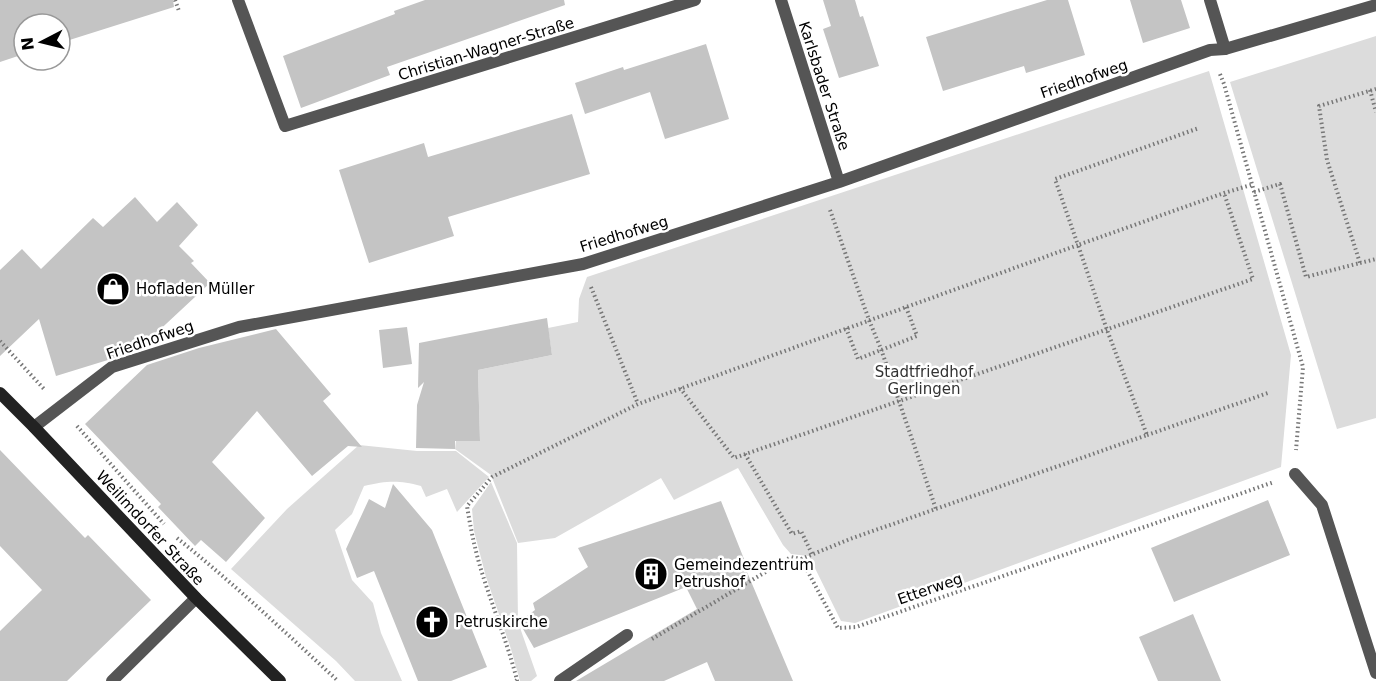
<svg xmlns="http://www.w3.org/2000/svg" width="1376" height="681" font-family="'DejaVu Sans',sans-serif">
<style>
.green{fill:#dcdcdc}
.building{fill:#c4c4c4}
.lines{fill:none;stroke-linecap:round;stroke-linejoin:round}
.path{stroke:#777;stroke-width:4;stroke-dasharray:1.5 3;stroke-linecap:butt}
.lane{stroke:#555;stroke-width:12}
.street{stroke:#555;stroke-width:12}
.secondary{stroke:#222;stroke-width:12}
.labels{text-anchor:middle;stroke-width:5;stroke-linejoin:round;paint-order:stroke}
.street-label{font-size:15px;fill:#000;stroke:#fff}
.poi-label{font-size:15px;fill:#000;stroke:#fff;text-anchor:start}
.park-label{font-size:15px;fill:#333;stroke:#fff}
</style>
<rect width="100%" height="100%" fill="#fff"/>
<!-- green -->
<path class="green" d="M1376,36V418L1337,429L1230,82Z
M1209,71L1291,355L1281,467L855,623L841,621L809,556L791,554L783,545L738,468L674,500L661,478L555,538L518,543L491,475L455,449L456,441H480L478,370L552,355L548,328L578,322L579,299L587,277Z
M359,445L417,451H456L489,477L457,512L447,489L426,497L421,486C398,480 387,481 364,486L352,514L335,530L352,580L373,603L381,633L402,681H355L336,661L231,569L287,509Z
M491,482L517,543L518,622L537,676L531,681H520L511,649L486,577L474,531L472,509Z"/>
<!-- building -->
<path class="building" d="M0,0H173L174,7L60,43V24H24V54L0,62Z
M425,0H564L565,5L387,67L390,75L301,108L283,56L395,14L394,11Z
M823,0H855L860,17L863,16L879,66L839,78L823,29L831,26Z
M1047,0H1068L1085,55L1026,73L1024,66L943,91L926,37Z
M1130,0H1181L1190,28L1143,43Z
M706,44L729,119L665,139L650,92L585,114L575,83L623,67L624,70Z
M572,114L590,174L448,217L454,236L369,263L339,170L424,143L428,157Z
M135,197L157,222L177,202L198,225L179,246L194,261L191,263L210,283L137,351L56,376L39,319L0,356V270L22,249L41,269L93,218L103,227Z
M547,318L552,355L478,370L480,441H455V449L416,448L417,405L424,382L418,388L419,343Z
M407,327L412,364L383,368L379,330Z
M276,329L331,394L323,401L362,447L348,446L312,476L257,411L212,462L265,518L226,562L201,540L195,546L158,507L161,504L85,424L147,365L199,348Z
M0,450L85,538L88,535L151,600L67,681H0V631L42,590L0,546Z
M393,484L432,530L487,667L451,681H418L374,571L357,578L346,549L369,499L385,508Z
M1268,500L1290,555L1174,602L1151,548Z
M721,501L744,559L742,560L793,681H715L707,662L664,681H576L697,609L686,587L534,648L519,622L535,610L533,603L588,567L578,548Z
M1193,614L1221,681H1158L1139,637Z"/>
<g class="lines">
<!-- path -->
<path class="path" d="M175,0L179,11
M1220,74L1224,84L1303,367L1296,450
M1370,90L1376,112
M1254,192L1280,184L1306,277L1360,263L1327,160L1319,106L1376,89
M830,210L869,320L881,349L936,509
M1360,263L1376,259
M591,287L638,404
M846,328L858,359L917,336L906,307
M0,341L44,389
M680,388L734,458L1253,279L1224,193
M77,426L164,524
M1147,435L1268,393
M745,454L792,534L801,531L812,554
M177,538C233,583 285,632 338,681
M801,559L850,539L1147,435L1107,330L1078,245L1224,193L1251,185
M652,639L791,557L801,559L838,628L856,627L1274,482
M516,681L517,680C508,645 495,613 484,579C476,555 471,531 467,506L492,477L638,404L1078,245L1055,179L1199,128"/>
<!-- lane -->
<path class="lane" d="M1210,0L1225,49"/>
<!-- street -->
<path class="street" d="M238,0L285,126L695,0
M781,0L839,182
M34,427L112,367L239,327L583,264L839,182L1210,50L1225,49L1376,5
M1295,474L1322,505L1376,673
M112,681L196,598
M560,681L627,635"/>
<!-- secondary -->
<path class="secondary" d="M0,393L34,427L196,598L280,681"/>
</g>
<!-- icons -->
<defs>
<symbol id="shop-disc" viewBox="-11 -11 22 22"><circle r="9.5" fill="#000" stroke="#fff"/><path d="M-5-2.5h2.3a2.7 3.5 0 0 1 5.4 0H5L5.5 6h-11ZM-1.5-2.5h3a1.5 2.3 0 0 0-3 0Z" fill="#fff"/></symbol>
<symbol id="building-disc" viewBox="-11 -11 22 22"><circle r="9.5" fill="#000" stroke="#fff"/><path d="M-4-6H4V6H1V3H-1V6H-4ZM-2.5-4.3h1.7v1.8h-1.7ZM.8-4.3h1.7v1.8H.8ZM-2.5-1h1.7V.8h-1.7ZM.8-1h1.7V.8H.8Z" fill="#fff"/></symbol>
<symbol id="church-disc" viewBox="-11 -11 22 22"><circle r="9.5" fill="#000" stroke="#fff"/><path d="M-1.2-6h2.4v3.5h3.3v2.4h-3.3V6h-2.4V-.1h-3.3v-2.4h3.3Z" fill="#fff"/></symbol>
</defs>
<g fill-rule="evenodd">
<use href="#shop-disc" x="94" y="270" width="38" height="38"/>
<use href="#building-disc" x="632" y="555" width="38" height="38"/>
<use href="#church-disc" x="413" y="603" width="38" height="38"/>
</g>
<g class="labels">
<!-- street labels -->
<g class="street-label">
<text transform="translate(486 49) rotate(-17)" y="5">Christian-Wagner-Straße</text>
<text transform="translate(1084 79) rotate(-19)" y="5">Friedhofweg</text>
<text transform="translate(824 86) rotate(72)" y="5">Karlsbader Straße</text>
<text transform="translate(624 234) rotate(-17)" y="5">Friedhofweg</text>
<text transform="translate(150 340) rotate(-19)" y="5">Friedhofweg</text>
<text transform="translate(150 528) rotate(47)" y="5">Weilimdorfer Straße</text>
<text transform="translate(930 589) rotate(-19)" y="5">Etterweg</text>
</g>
<!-- poi labels -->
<g class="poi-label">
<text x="136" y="294">Hofladen Müller</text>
<text x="674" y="570">Gemeindezentrum<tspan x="674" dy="17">Petrushof</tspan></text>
<text x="455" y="627">Petruskirche</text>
</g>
<!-- park labels -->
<g class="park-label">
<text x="924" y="377">Stadtfriedhof<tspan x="924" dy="17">Gerlingen</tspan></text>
</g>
</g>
<!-- north arrow -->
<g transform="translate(42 42) rotate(263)"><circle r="28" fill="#ffffff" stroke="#999999" stroke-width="1.5"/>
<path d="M0-4.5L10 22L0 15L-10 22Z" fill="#000000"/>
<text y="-9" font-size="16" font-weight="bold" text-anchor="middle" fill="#000000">N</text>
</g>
</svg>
